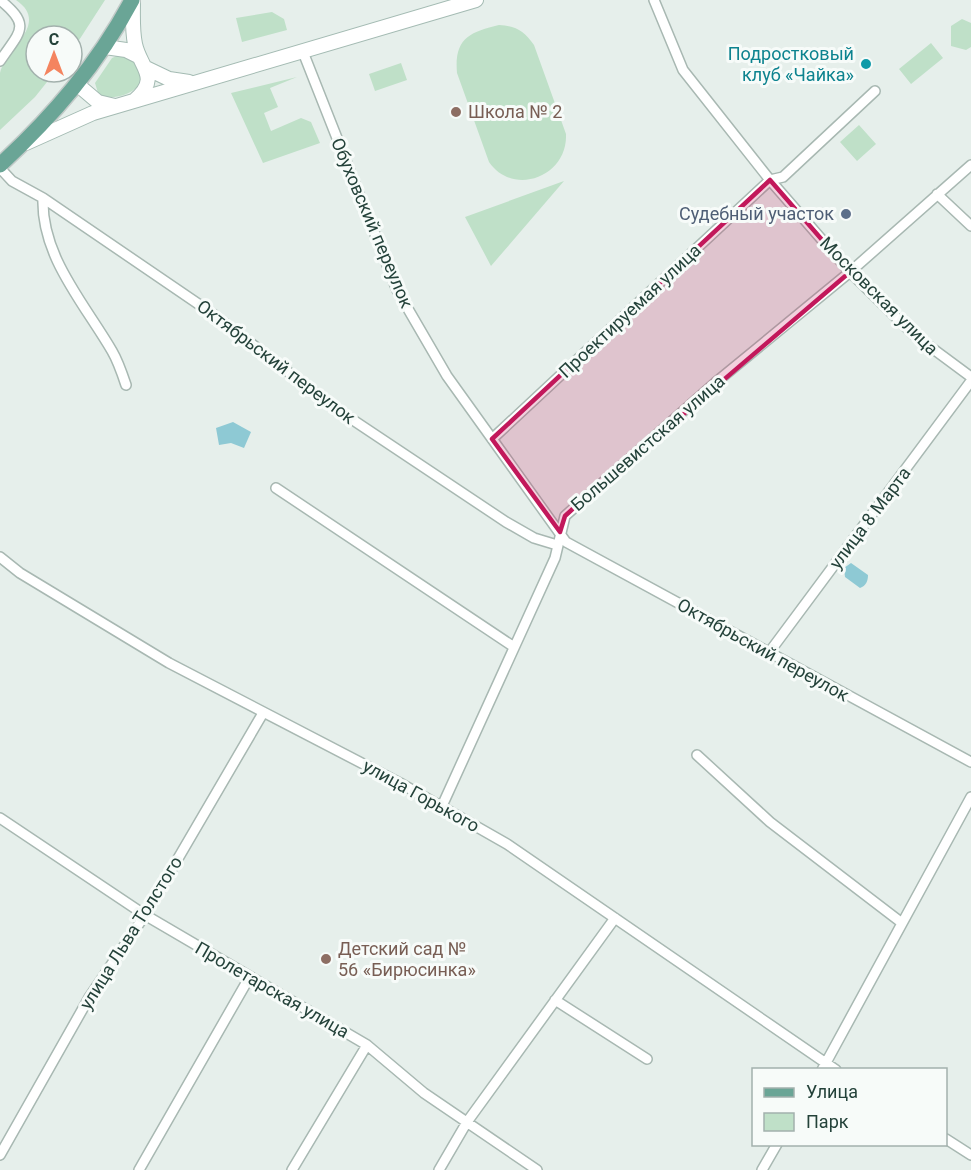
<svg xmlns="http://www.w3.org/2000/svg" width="971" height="1170" font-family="Roboto,sans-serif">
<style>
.green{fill:#bfe0c8}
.water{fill:#8ec9d4}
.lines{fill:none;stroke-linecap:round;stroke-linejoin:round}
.street-casing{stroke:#a8b8b2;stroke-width:12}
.secondary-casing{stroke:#a4bbb3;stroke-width:16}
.primary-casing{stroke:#c2cac8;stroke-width:18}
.street{stroke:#fff;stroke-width:9}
.secondary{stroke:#fff;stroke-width:14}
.primary{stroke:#6aa596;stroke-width:15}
.marked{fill:#c2185b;fill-opacity:0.2;stroke:#c2185b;stroke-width:4.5;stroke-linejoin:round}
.culture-dot{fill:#0f9aa8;stroke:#f7fbf9;stroke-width:2}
.education-dot{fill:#8d6e63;stroke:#f7fbf9;stroke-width:2}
.service-dot{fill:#5c6f8a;stroke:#f7fbf9;stroke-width:2}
.labels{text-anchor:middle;stroke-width:6;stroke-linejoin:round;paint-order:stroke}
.culture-label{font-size:18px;fill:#0d838f;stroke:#f7fbf9;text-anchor:end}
.education-label{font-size:18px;fill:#785e54;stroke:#f7fbf9;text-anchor:start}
.service-label{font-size:18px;fill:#4e5e75;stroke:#f7fbf9;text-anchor:end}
.street-label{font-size:18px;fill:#24423a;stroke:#f7fbf9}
</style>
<rect width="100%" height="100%" fill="#e6efeb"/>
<!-- green -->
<path class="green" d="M16,0H105L72,51V36H36V72H55L35,97L0,130C0,112 0,90 0,73C5,49 51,24 16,0Z
M272,12L284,19L287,30L242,42L236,18Z
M962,19L971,23V47L966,50L951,46V26Z
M499,25C516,26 524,31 534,45L566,134C568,177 513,197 489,162L457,73C454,39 469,32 499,25Z
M931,43L943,58L911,84L899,69Z
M119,55L130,57L139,68L142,81C133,95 115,100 99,96L95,83L112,58Z
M401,63L407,80L375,91L369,74Z
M297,77L270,88L278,107L264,113L271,131L301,118L311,122L320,143L263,163L231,93Z
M859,125L876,144L857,161L840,142Z
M564,181L491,266L465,217Z"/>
<!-- water -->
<path class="water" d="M233,422L251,432L244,448L231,443L219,445L216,428Z
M851,563L868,575C868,581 866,586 860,588L845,577L844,568Z"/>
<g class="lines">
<defs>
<path id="street" d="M0,0C32,26 20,31 0,61
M654,0L683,70L770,180L850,272L913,334L971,377
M303,52L397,290L447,376L566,542L971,762
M0,168L12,181L43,198L213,314L335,408L506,522L534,538L557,545
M937,194L971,226
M43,198C41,256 84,303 112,351C118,361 122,373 126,385
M492,439L770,180L783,177L875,91
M276,488L514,647
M0,557L20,573L169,663L400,783L507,844L836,1070
M768,654L971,381
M697,755L770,822L902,923
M442,806L555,558L565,516L715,383L850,272L971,165
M0,818L145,915L367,1045L424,1093L537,1170
M555,1000L647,1059
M822,1070L971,797
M946,1139L971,1155
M0,1155L90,996L145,915L263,713
M139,1170L249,978
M292,1170L367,1045
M439,1170L467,1122L615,918
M762,1170L777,1144"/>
<path id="secondary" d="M133,0C133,14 132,30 135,44C140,68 161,77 135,100
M105,47L126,50L138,56
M146,68L169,79L189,82
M78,85L98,102L115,106
M26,143L93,113L476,0"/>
<path id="primary" d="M0,165C53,116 98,64 132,0"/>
</defs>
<!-- street casing -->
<use href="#street" class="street-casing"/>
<!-- secondary casing -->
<use href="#secondary" class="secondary-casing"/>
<!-- primary casing -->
<use href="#primary" class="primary-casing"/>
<!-- street -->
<use href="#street" class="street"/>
<!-- secondary -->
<use href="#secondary" class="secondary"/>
<!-- primary -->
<use href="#primary" class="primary"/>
</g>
<!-- marked area -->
<path class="marked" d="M770,180L850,272L577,505L565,516L560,532L492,439Z"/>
<!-- markers -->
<circle class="culture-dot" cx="866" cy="64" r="6"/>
<g class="education-dot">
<circle cx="456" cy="112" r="6"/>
<circle cx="326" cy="959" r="6"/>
</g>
<circle class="service-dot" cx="846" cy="214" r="6"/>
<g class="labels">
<!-- culture labels -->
<g class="culture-label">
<text x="854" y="60">Подростковый<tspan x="854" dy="21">клуб «Чайка»</tspan></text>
</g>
<!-- education labels -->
<g class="education-label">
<text x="468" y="118">Школа № 2</text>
<text x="338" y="955">Детский сад №<tspan x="338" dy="21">56 «Бирюсинка»</tspan></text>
</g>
<!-- service labels -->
<g class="service-label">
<text x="834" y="220">Судебный участок</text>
</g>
<!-- street labels -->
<g class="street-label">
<text transform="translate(372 223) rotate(67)" y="6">Обуховский переулок</text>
<text transform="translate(879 296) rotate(45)" y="6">Московская улица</text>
<text transform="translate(630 311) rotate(-43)" y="6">Проектируемая улица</text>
<text transform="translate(276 362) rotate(37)" y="6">Октябрьский переулок</text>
<text transform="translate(648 443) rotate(-41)" y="6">Большевистская улица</text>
<text transform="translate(870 518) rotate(-53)" y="6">улица 8 Марта</text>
<text transform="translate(763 650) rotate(29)" y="6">Октябрьский переулок</text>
<text transform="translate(421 796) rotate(29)" y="6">улица Горького</text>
<text transform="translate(131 933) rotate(-58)" y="6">улица Льва Толстого</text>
<text transform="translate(272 990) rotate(30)" y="6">Пролетарская улица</text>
</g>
</g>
<!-- legend -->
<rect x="752" y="1068" width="195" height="78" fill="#f7fbf9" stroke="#a3b1ad" stroke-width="1.5"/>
<rect x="764" y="1088" width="30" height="9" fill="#6aa596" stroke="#a3b1ad" stroke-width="1.5"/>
<text x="806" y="1098" font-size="18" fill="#24423a">Улица</text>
<rect x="764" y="1113" width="30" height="18" fill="#bfe0c8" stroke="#a3b1ad" stroke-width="1.5"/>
<text x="806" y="1128" font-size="18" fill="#24423a">Парк</text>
<!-- north arrow -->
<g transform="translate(54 54)"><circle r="28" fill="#f7fbf9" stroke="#a3b1ad" stroke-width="1.5"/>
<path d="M0-4.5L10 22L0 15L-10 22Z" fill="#f4845f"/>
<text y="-9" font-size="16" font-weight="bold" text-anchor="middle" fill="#24423a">С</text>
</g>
</svg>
